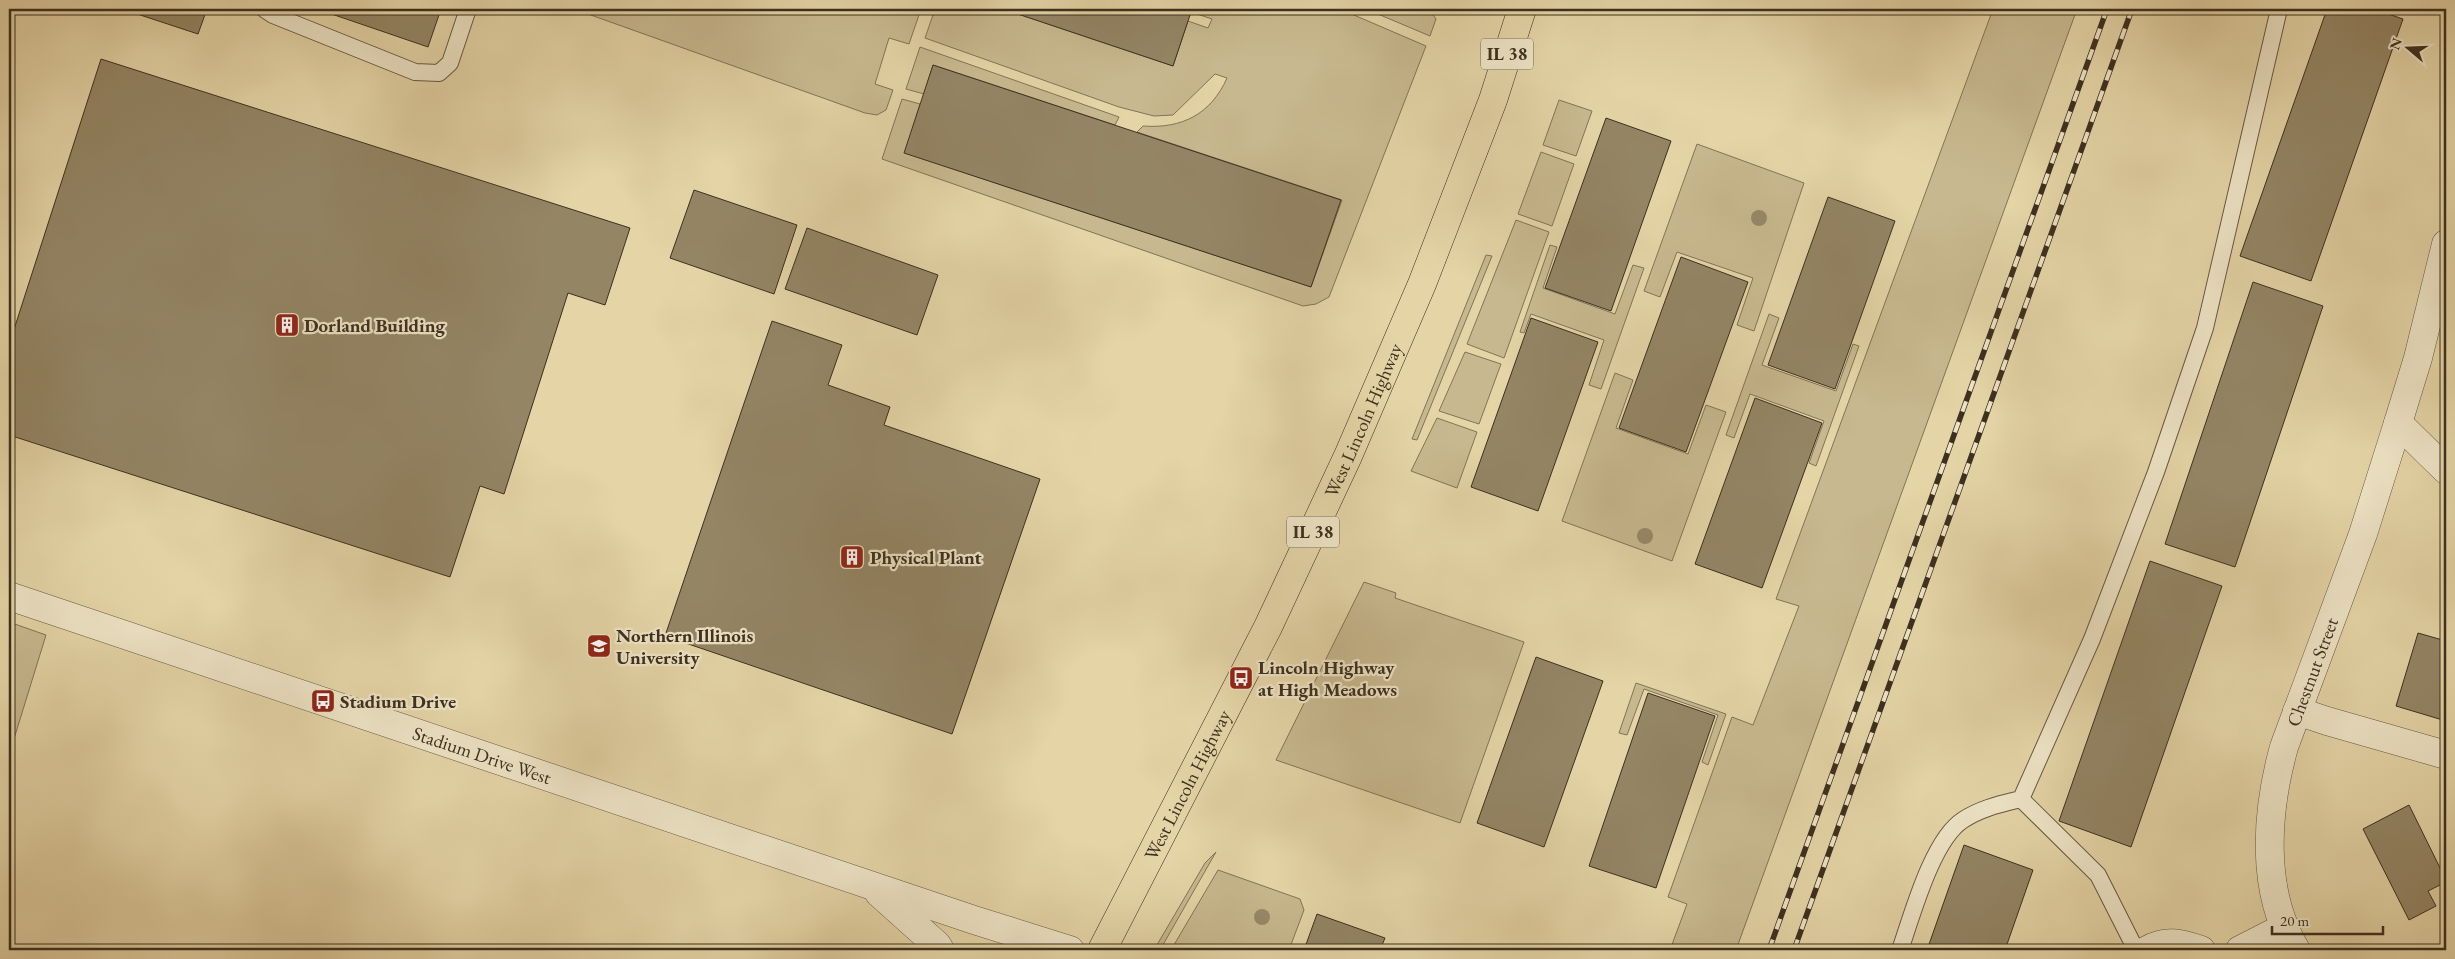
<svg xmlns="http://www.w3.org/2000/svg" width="2455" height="959" font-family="'EB Garamond',serif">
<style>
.green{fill:#c8b88f;stroke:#827457}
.building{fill:#948565;stroke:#3d301f}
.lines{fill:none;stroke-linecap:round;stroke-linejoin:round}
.service-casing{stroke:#675941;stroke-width:18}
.minor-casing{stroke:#675941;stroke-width:29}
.primary-casing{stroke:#3d301f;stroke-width:29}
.service{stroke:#ede3c5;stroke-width:16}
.minor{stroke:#ede3c5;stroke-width:28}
.primary{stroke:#e4d4a6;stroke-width:28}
.rail-casing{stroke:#3d301f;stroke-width:5.5}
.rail{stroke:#ede3c5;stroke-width:4;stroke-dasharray:11;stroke-linecap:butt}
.tree{fill:#988968}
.labels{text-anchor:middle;stroke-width:4.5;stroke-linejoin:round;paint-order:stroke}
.shield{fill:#ede3c5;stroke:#726651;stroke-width:1}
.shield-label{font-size:18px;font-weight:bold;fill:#3d301f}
.poi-label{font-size:19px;font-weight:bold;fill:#3d301f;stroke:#ede3c5;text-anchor:start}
.street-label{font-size:19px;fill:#3d301f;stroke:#ede3c5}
</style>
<rect width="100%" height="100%" fill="#e4d4a6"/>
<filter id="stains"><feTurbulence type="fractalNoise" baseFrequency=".004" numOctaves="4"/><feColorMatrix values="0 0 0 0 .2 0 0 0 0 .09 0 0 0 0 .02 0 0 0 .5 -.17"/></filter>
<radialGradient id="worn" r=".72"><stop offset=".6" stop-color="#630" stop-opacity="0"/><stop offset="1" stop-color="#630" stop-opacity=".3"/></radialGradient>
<!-- green -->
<path class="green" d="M590,9H912L920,12L909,44L889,38L875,84L893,90L886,110L877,115L865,113L588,14Z
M935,9H1003L1173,66L1188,21L1208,28L1212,19L1191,12L1192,9H1340L1426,46L1329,297L1316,304L1303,306L882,159L902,99L920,104L905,153L1311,287L1342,200L1137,132L1143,126C1182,129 1211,114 1227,78L1215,74L1173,115L1154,116L1119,107L925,38Z
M1366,9H1429L1436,19L1430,36Z
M1993,9H2077L1736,950H1670L1687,904L1668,897L1732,717L1753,725L1799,606L1776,599Z
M920,47L1119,117L1115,125L933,65L924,94L906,89Z
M1559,100L1592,111L1576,156L1543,145Z
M1697,144L1804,183L1754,331L1737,325L1753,278L1677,252L1660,297L1644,291Z
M1541,152L1574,164L1552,226L1518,214Z
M1516,220L1549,232L1504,358L1467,344Z
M1550,245L1557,247L1543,288L1615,314L1633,265L1644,268L1601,389L1589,385L1604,340L1531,314L1524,333L1520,332Z
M1486,255L1492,256L1417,440L1412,439Z
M1769,314L1779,318L1762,365L1836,391L1853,344L1859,346L1816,466L1809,463L1824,421L1750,394L1734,438L1726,435Z
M1465,352L1501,364L1479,424L1439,411Z
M1615,373L1633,380L1616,428L1688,454L1706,405L1726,412L1672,561L1562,521Z
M1437,418L1477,432L1457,488L1411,471Z
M1364,582L1396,593L1395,598L1524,642L1460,823L1276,760Z
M9,622L46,635L9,755Z
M1636,683L1726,714L1708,765L1702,762L1718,715L1644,689L1627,735L1619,733Z
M1216,852L1160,950H1154L1205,863Z
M1218,870L1300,899L1304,910L1289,950H1171Z"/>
<!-- building -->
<path class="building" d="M122,9H207L198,34Z
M317,9H441L428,47Z
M1003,9H1192L1173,66Z
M2327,9H2374L2403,19L2311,281L2240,256Z
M101,59L630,228L605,305L568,293L504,494L480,486L450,577L9,435V345Z
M933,65L1341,200L1311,287L904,153Z
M1606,118L1671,141L1611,311L1545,288Z
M694,190L797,225L774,294L670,258Z
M1828,197L1895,221L1835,389L1768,365Z
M807,228L938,275L917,335L785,289Z
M1681,257L1748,282L1686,452L1619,428Z
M2253,282L2323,306L2235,567L2165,544Z
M1531,318L1598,342L1538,511L1471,487Z
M772,321L842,345L828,385L890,407L884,425L1040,479L952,734L665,636Z
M1755,398L1822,423L1762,588L1695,564Z
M2150,561L2222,586L2131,847L2059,821Z
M2418,633L2446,641V721L2396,706Z
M1536,657L1603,681L1544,847L1477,823Z
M1648,693L1715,716L1656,888L1589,866Z
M2409,805L2446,880V882L2428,891L2436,906L2409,920L2363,829Z
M1964,845L2033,870L2005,950H1927Z
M1317,914L1385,938L1380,950H1304Z"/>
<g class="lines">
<defs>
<path id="service" d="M264,9L273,15L415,72L439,73L450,63L468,9
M1900,950C1912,916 1932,840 1963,820C1981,808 2001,804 2021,799
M2136,950L2098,875L2021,799L2092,639L2156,472L2205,328L2279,9"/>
<g id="minor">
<path d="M2446,244L2418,358L2398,423L2446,470"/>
<path id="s1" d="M9,596L974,920L1070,950"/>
<path d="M2297,711L2327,721L2446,755"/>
<path d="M879,893L937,945L940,950"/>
<path d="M2147,950C2166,939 2181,943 2201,950"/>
<path d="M2240,950L2285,927"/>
<path id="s2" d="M2296,950C2260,890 2266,812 2284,747L2363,534L2398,423"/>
</g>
<g id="primary">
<path id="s3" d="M1102,950L1268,627L1348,456L1422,284L1493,100L1522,9"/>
</g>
</defs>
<!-- service casing -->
<use href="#service" class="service-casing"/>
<!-- minor casing -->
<use href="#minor" class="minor-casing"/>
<!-- primary casing -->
<use href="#primary" class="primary-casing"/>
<!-- service -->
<use href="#service" class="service"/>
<!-- minor -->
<use href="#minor" class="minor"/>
<!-- primary -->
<use href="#primary" class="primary"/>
<defs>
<path id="rail" d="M1769,950L2107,9
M1794,950L2132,9"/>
</defs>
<!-- rail casing -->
<use href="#rail" class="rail-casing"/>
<!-- rail -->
<use href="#rail" class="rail"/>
</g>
<!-- trees -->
<g class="tree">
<circle cx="1759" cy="218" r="8"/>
<circle cx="1645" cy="536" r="8"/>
<circle cx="1262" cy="917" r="8"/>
</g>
<!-- icons -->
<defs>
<symbol id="building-square" viewBox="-11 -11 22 22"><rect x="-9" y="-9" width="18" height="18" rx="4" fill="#8f2418" stroke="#ede3c5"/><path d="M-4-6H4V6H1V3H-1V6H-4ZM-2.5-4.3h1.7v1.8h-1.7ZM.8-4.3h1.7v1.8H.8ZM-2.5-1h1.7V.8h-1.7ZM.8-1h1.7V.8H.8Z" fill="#fff"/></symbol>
<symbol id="university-square" viewBox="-11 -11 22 22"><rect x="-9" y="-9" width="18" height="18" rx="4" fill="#8f2418" stroke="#ede3c5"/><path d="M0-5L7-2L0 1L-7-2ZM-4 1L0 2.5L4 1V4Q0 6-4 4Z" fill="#fff"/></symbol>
<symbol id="bus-square" viewBox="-11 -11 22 22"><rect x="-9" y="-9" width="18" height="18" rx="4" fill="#8f2418" stroke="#ede3c5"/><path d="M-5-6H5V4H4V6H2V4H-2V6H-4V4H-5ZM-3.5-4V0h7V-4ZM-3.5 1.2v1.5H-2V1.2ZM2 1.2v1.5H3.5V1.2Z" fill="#fff"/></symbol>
</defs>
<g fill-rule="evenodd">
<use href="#building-square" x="273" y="311" width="28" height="28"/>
<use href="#building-square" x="838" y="543" width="28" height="28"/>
<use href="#university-square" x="585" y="632" width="28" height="28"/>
<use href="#bus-square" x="1227" y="664" width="28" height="28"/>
<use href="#bus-square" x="309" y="687" width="28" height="28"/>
</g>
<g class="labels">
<!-- shield labels -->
<g class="shield">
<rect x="1481" y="38.5" width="52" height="31" rx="4"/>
<rect x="1287" y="516.5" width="52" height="31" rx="4"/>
</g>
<g class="shield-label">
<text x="1507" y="60">IL 38</text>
<text x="1313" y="538">IL 38</text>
</g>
<!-- poi labels -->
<g class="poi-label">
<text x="304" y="332">Dorland Building</text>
<text x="870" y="564">Physical Plant</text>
<text x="616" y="642">Northern Illinois<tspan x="616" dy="22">University</tspan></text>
<text x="1258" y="674">Lincoln Highway<tspan x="1258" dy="22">at High Meadows</tspan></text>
<text x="340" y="708">Stadium Drive</text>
</g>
<!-- street labels -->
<g class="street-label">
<text dy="7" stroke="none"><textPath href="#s3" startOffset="591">West Lincoln Highway</textPath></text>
<text dy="7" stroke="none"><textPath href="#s2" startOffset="289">Chestnut Street</textPath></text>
<text dy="7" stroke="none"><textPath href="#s1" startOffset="499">Stadium Drive West</textPath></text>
<text dy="7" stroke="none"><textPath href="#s3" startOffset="186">West Lincoln Highway</textPath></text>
</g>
</g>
<!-- margin -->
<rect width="2455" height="959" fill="none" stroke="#e4d4a6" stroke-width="30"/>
<rect x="10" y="10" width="2435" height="939" fill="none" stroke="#3d301f" stroke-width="2.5"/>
<rect x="15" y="15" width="2425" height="929" fill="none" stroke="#3d301f"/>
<!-- north arrow -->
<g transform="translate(2408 48) rotate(289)" stroke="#ede3c5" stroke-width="4" paint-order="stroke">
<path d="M0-4L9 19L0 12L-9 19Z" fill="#3d301f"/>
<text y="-8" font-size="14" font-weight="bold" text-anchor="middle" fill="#3d301f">N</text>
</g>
<!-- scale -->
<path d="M2272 926v8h111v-8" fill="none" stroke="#3d301f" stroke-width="2.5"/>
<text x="2280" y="926" font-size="15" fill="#3d301f" stroke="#ede3c5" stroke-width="4" paint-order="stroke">20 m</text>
<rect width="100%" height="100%" filter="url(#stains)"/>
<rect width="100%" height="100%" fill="url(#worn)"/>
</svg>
